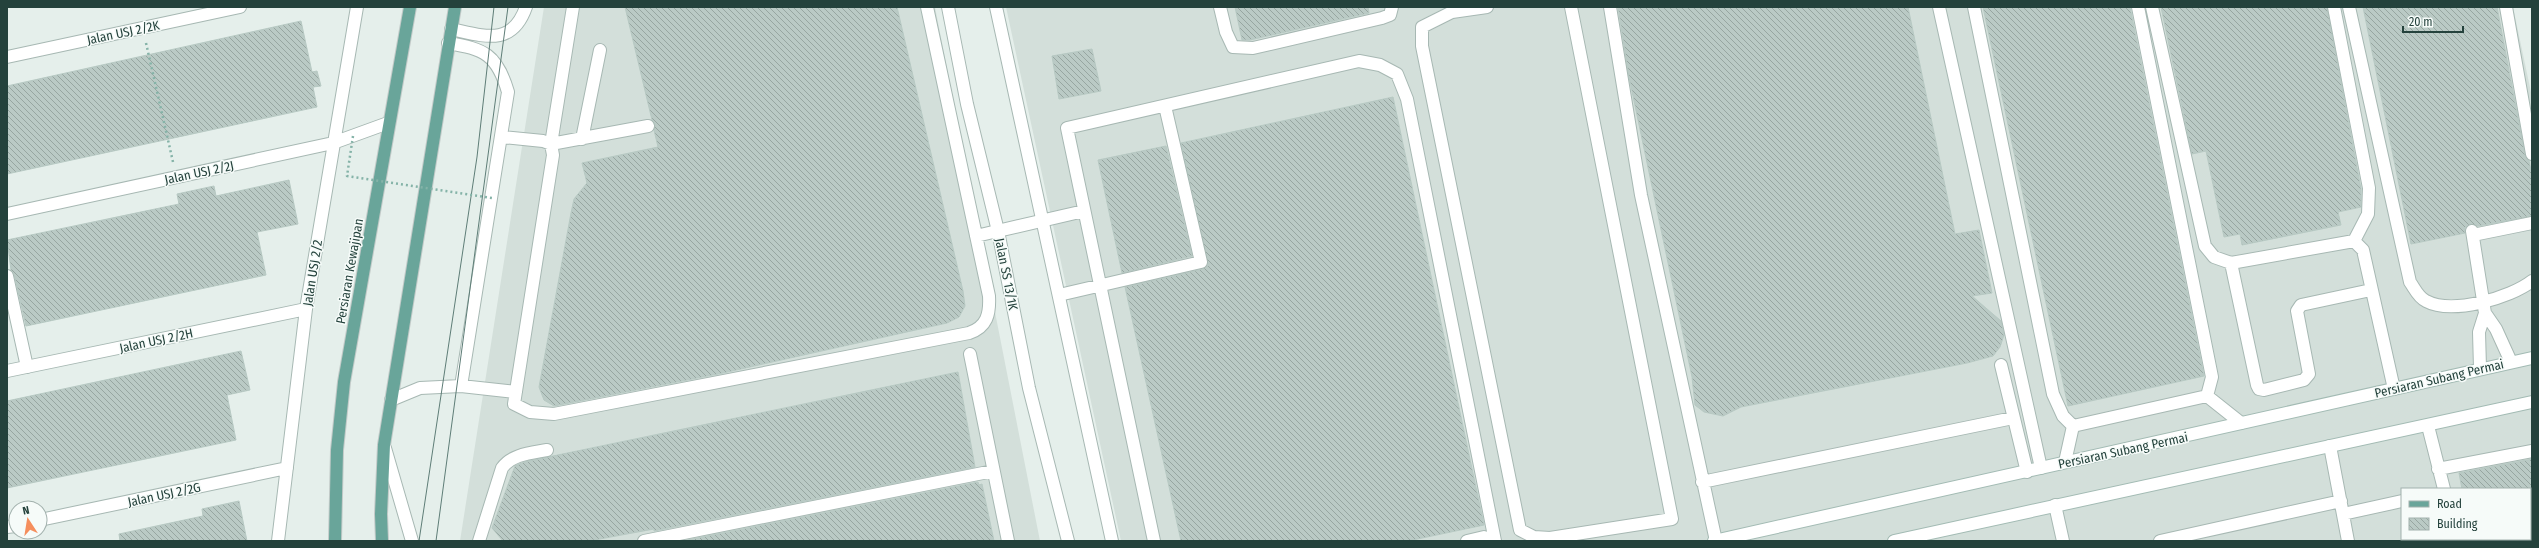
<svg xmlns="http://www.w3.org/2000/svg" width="2539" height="548" font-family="'Fira Sans Condensed',sans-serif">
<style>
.built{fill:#d3dfda;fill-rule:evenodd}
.building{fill:url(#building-back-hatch);stroke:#b7c9c3}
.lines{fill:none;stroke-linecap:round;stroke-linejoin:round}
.service-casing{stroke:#a7b8b3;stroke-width:14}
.minor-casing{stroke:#a7b8b3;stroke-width:14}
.tertiary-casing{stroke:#a7b8b3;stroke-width:14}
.secondary-casing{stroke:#a3bbb4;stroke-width:14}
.primary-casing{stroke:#c2cac8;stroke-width:14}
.path{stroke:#85b3a8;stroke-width:2.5;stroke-dasharray:2 3;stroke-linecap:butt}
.service{stroke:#fff;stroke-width:12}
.minor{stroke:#fff;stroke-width:12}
.tertiary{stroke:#fff;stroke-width:12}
.secondary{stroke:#fff;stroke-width:12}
.primary{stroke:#69a59a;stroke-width:12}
.tram{stroke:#5e7d77;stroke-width:1}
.path-bridge{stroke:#85b3a8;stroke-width:2.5;stroke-dasharray:2 3;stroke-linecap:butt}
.labels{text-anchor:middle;stroke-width:3;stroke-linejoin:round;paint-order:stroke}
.street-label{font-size:13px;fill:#24423c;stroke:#f6fbf9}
</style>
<defs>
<pattern id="building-back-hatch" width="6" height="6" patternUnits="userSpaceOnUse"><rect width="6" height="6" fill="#bacac5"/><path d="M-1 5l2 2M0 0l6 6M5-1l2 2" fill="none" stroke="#97a6a1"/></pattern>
</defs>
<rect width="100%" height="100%" fill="#e5efeb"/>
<!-- built -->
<path class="built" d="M544,7H935L1040,541H460Z
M1006,7H2513L2532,97V541H1121ZM2402,489H2530V539H2402Z"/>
<!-- building -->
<path class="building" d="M625,7H897L963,291L965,306L959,317L947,323L723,373L554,406L544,400L539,387L571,213L574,199L587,183L582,163L658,147L654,130L655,124L652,120Z
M1235,7H1368L1369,13L1250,40H1242Z
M1618,7H1908L1955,234L1979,230L1992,293L1972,296L2001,321L2004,335L2000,347L1993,356L1967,363L1741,407L1723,416L1704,412L1695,405L1692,377L1629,77Z
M1983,7H2130L2204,376L2068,406Z
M2161,7H2327L2361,189V207L2338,212L2341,225L2242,245L2240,234L2224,237L2206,151L2192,154Z
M2363,7H2497L2525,155L2529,161L2532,175V216L2478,226L2470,224L2465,228V233L2411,244Z
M301,21L312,72L317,71L321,86L313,87L317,107L7,174V86Z
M1092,49L1101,91L1059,99L1052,56Z
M1393,97L1484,525L1408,541H1181L1125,287L1203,269L1208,265L1181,143Z
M1166,146L1192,256L1122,273L1098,160Z
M289,180L298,224L257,232L266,275L26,326L14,274L11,270L7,240L179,204L177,194L214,186L216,196Z
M241,351L250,390L227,395L236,440L7,488V401Z
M958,372L975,467L654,531V529L589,541H503L492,528L515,466L524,462Z
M2532,459V489H2462L2459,473Z
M978,482L979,485L982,484L994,541H682Z
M239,501L247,541H120L119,534L203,516L202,509Z"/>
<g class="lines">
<defs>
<path id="service" d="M573,7L551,144L648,126
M1220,7L1226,32L1233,47L1253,48L1382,18L1390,15L1392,7
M1487,7L1452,12L1422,27V46L1520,530L1534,537L1550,538L1672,519L1571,7
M1610,7L1641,195L1716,541
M1939,7L2041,468
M1974,7L2053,394L2063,416L2073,426
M2138,7L2212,377L2207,396
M2152,7L2205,246L2214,257L2231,263L2354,241L2363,250L2394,389
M2334,7L2369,188L2368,214L2354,241
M2349,7L2410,282C2415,289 2418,297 2426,301C2452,315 2510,298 2532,281
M2506,7L2532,154
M451,29C484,36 512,47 526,7
M448,43C484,49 497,54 508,92L461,386
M502,137L543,141L551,144L553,155L514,404L530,412L554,414L969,333C987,327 990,314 989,296L927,7
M582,139L600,50
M2472,231L2485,313L2479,332L2480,368
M2473,235L2532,223
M976,236L1084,211
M2231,263L2257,385L2259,389L2264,390L2304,380L2309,374L2297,311L2301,305L2371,290
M7,276L27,367
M1059,295L1201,262L1165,106
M2485,313L2496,329L2511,362
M970,354L1008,541
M2001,365L2027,472
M391,400L420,388L461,386L516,392
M2428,426L2444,489
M2330,446L2348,541
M385,448L412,541
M2065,462L2073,426L2207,396L2241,423
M2438,469L2532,451
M1702,482L2013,418
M2055,505L2063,541
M2343,514L2402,501
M2459,539V541
M479,541L502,468C512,454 531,453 547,450
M644,541L993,471
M1154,541L1067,128L1359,61L1380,65L1397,74L1407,99L1495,541
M1467,541L1484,537L1494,541
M2160,541L2341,501"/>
<path id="minor" d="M7,57L240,7
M7,214L333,143L388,123
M7,371L306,309
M40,520L287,468
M7,527L16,526
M278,541L306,309L357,7"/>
<path id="tertiary" d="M948,7L967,104L998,231L1029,388L1068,541
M996,7L1112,541"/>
<path id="secondary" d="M1714,541L2532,358
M1894,541L2532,402"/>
<path id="primary" d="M335,541L337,450L344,382L410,7
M382,541L381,514L384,445L455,7"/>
</defs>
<!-- service casing -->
<use href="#service" class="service-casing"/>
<!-- minor casing -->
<use href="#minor" class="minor-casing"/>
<!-- tertiary casing -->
<use href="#tertiary" class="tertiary-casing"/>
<!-- secondary casing -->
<use href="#secondary" class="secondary-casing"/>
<!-- primary casing -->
<use href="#primary" class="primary-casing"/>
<!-- path -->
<path class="path" d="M146,43L173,162"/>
<!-- service -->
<use href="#service" class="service"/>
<!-- minor -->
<use href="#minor" class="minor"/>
<!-- tertiary -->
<use href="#tertiary" class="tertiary"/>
<!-- secondary -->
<use href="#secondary" class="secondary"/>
<!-- primary -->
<use href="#primary" class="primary"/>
<!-- tram -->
<path class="tram" d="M419,541L477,157L494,7
M436,541L508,7"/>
<!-- path-bridge -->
<path class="path-bridge" d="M353,136L347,176L492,198"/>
</g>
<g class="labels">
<!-- street labels -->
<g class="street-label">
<text transform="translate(123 32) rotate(-12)" y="5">Jalan USJ 2/2K</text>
<text transform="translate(199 172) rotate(-12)" y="5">Jalan USJ 2/2J</text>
<text transform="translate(349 271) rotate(-80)" y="5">Persiaran Kewajipan</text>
<text transform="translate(312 273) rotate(-81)" y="5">Jalan USJ 2/2</text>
<text transform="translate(1007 274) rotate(79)" y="5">Jalan SS 13/1K</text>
<text transform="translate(156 340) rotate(-12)" y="5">Jalan USJ 2/2H</text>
<text transform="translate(2439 378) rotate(-13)" y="5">Persiaran Subang Permai</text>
<text transform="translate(2123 450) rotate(-12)" y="5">Persiaran Subang Permai</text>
<text transform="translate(164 494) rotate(-12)" y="5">Jalan USJ 2/2G</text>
</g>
</g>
<!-- border -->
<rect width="2539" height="548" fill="none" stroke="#24423c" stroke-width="16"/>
<!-- legend -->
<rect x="2401" y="488" width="130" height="52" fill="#f6fbf9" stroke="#a2b1ad"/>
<rect x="2409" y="501" width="20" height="6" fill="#69a59a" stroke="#a2b1ad"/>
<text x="2437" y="508" font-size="12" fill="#24423c">Road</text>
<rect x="2409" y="518" width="20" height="12" fill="url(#building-back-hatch)" stroke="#a2b1ad"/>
<text x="2437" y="528" font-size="12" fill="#24423c">Building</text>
<!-- north arrow -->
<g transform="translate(28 520) rotate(348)"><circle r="19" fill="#f6fbf9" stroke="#a2b1ad"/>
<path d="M0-3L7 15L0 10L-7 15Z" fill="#f58e5d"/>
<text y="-6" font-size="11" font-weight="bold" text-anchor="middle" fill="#24423c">N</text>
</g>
<!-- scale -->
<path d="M2403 26v6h60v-6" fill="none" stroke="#24423c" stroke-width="2"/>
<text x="2409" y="26" font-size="12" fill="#24423c" stroke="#f6fbf9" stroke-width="3" paint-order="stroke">20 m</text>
</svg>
